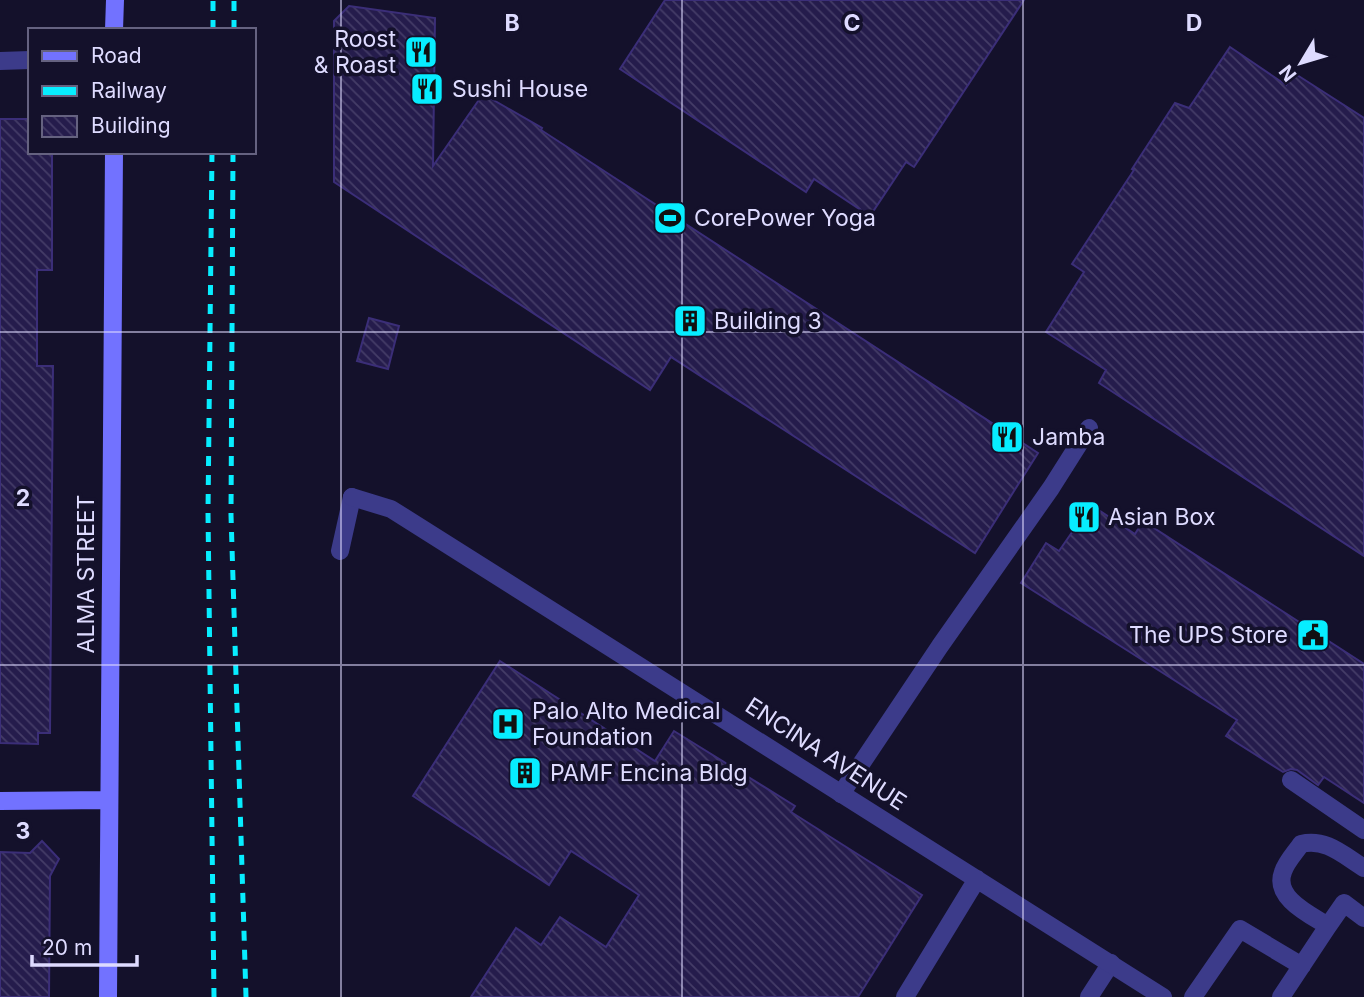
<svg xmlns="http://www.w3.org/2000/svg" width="1364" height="997" font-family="Inter,sans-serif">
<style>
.building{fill:url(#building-back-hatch);stroke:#3b2e78;stroke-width:2}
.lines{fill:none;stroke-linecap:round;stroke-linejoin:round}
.lane{stroke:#3c3b8a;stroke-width:18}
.street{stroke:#3c3b8a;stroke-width:18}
.secondary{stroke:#7272ff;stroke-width:18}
.rail{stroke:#07edff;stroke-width:5;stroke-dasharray:10 9;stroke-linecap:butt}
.grid{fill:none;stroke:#dedbff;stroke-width:2;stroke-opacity:0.55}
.labels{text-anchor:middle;stroke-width:7;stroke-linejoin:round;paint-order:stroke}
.poi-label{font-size:23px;fill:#dedbff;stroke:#14112b;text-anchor:start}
.street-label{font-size:23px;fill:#dedbff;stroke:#14112b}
.grid-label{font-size:23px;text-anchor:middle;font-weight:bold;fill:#dedbff;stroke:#14112b;stroke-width:7;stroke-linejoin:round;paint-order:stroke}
</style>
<defs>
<pattern id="building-back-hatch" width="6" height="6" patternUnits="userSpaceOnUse" patternTransform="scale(1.75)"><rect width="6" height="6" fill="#251c4c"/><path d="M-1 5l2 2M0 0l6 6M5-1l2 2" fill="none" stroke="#443c67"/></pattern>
</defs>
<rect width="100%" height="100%" fill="#14112b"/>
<!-- building -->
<path class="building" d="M665,0H1024L914,167L906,162L870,216L814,179L806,192L620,69Z
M349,6L435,18L433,166L483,94L542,128L541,130L1038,453L975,553L671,357L650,390L334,182V21Z
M1230,47L1286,85L1294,73L1364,118V556L1099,383L1106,370L1046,332L1084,272L1072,264L1134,170L1132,169L1175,103L1189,108Z
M0,119H30V152H52V270H37V366H53L50,733H38V744L0,743Z
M369,318L399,326L388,369L357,361Z
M1091,505L1135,534L1143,521L1364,664V803L1324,777L1318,785L1297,770L1291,769L1283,772L1226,736L1237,720L1021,583L1046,543L1059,551Z
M500,661L655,761L674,731L795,806L791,812L922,895L858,997H471L516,928L541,945L560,917L606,947L639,895L571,851L549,885L413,796Z
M42,841L59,859L50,876L49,997H0V852L30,853Z"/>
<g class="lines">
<!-- lane -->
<path class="lane" d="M340,551L352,497
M1291,780L1364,830
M841,794L940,646L1051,488L1089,428
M1328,926L1344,903L1364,918
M1089,997L1111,963
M1193,997L1240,929L1302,966
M1281,997L1328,926C1311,915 1273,898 1283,872C1286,862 1295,853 1301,844C1326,838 1343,855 1364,868"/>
<!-- street -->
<path class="street" d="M0,61L30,60
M352,497L391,509L1163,997
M905,997L977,879"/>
<!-- secondary -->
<path class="secondary" d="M114,30L115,0
M0,801L109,800
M108,997L114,152"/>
<!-- rail -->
<path class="rail" d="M213,30V0
M234,30V0
M212,152L208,512L214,997
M233,152L231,515L246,997"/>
</g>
<!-- grid -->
<path class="grid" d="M341,0V997M682,0V997M1023,0V997M0,332H1364M0,665H1364"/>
<!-- icons -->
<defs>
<symbol id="restaurant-square" viewBox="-11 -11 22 22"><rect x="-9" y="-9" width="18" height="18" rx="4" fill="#07edff" stroke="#14112b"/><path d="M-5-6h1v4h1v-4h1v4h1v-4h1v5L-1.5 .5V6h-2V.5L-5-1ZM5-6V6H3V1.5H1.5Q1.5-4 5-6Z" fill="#111"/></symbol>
<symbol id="stadium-square" viewBox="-11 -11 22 22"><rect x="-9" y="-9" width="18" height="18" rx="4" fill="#07edff" stroke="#14112b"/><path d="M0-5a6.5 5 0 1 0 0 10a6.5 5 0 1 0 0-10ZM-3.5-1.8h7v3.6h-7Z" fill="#111"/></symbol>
<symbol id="building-square" viewBox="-11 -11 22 22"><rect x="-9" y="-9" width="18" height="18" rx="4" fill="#07edff" stroke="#14112b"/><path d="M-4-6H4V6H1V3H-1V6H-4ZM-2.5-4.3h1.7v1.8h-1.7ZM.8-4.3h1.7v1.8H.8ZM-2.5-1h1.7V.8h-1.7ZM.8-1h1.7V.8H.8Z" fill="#111"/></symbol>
<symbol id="civic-square" viewBox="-11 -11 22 22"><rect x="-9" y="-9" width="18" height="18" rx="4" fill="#07edff" stroke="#14112b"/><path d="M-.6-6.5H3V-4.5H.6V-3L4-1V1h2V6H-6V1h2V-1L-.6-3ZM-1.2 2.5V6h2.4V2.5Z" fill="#111"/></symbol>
<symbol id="hospital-square" viewBox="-11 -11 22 22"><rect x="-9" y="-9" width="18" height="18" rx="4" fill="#07edff" stroke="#14112b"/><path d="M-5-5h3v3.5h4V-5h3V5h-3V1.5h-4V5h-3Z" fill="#111"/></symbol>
</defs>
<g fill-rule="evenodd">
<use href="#restaurant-square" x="402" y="33" width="38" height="38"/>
<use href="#restaurant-square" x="408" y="70" width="38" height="38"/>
<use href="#stadium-square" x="651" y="199" width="38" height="38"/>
<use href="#building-square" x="671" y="302" width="38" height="38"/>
<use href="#restaurant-square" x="988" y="418" width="38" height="38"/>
<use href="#restaurant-square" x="1065" y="498" width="38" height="38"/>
<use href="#civic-square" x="1294" y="616" width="38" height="38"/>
<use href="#hospital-square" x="489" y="705" width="38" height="38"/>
<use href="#building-square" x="506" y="754" width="38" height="38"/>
</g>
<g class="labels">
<!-- poi labels -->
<g class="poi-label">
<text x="396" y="47" text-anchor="end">Roost<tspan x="396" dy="26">&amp; Roast</tspan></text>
<text x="452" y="97">Sushi House</text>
<text x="694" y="226">CorePower Yoga</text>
<text x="714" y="329">Building 3</text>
<text x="1032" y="445">Jamba</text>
<text x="1108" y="525">Asian Box</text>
<text x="1288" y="643" text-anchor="end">The UPS Store</text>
<text x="532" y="719">Palo Alto Medical<tspan x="532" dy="26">Foundation</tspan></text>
<text x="550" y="781">PAMF Encina Bldg</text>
</g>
<!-- street labels -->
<g class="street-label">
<text transform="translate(86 574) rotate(-90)" y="8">ALMA STREET</text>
<text transform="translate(826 754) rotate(33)" y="8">ENCINA AVENUE</text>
</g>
</g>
<g class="grid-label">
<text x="512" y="31">B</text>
<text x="852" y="31">C</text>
<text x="1194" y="31">D</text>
<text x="23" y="506">2</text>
<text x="23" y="839">3</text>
</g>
<!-- legend -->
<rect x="28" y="28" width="228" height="126" fill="#14112b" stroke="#656280" stroke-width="2"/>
<rect x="42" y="51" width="35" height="10" fill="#7272ff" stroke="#656280" stroke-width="2"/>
<text x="91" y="63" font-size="21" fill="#dedbff">Road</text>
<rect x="42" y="86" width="35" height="10" fill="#07edff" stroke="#656280" stroke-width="2"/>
<text x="91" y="98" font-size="21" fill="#dedbff">Railway</text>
<rect x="42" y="116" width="35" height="21" fill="url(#building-back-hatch)" stroke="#656280" stroke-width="2"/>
<text x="91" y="133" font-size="21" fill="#dedbff">Building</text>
<!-- north arrow -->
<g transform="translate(1301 63) rotate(232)" stroke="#14112b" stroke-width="5" paint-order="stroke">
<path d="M0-5L12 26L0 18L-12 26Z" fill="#dedbff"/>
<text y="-10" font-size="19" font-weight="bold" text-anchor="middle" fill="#dedbff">N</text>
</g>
<!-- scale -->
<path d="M32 955v10h105v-10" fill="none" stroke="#dedbff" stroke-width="3.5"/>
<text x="42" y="955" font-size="21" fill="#dedbff" stroke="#14112b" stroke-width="5" paint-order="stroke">20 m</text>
</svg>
